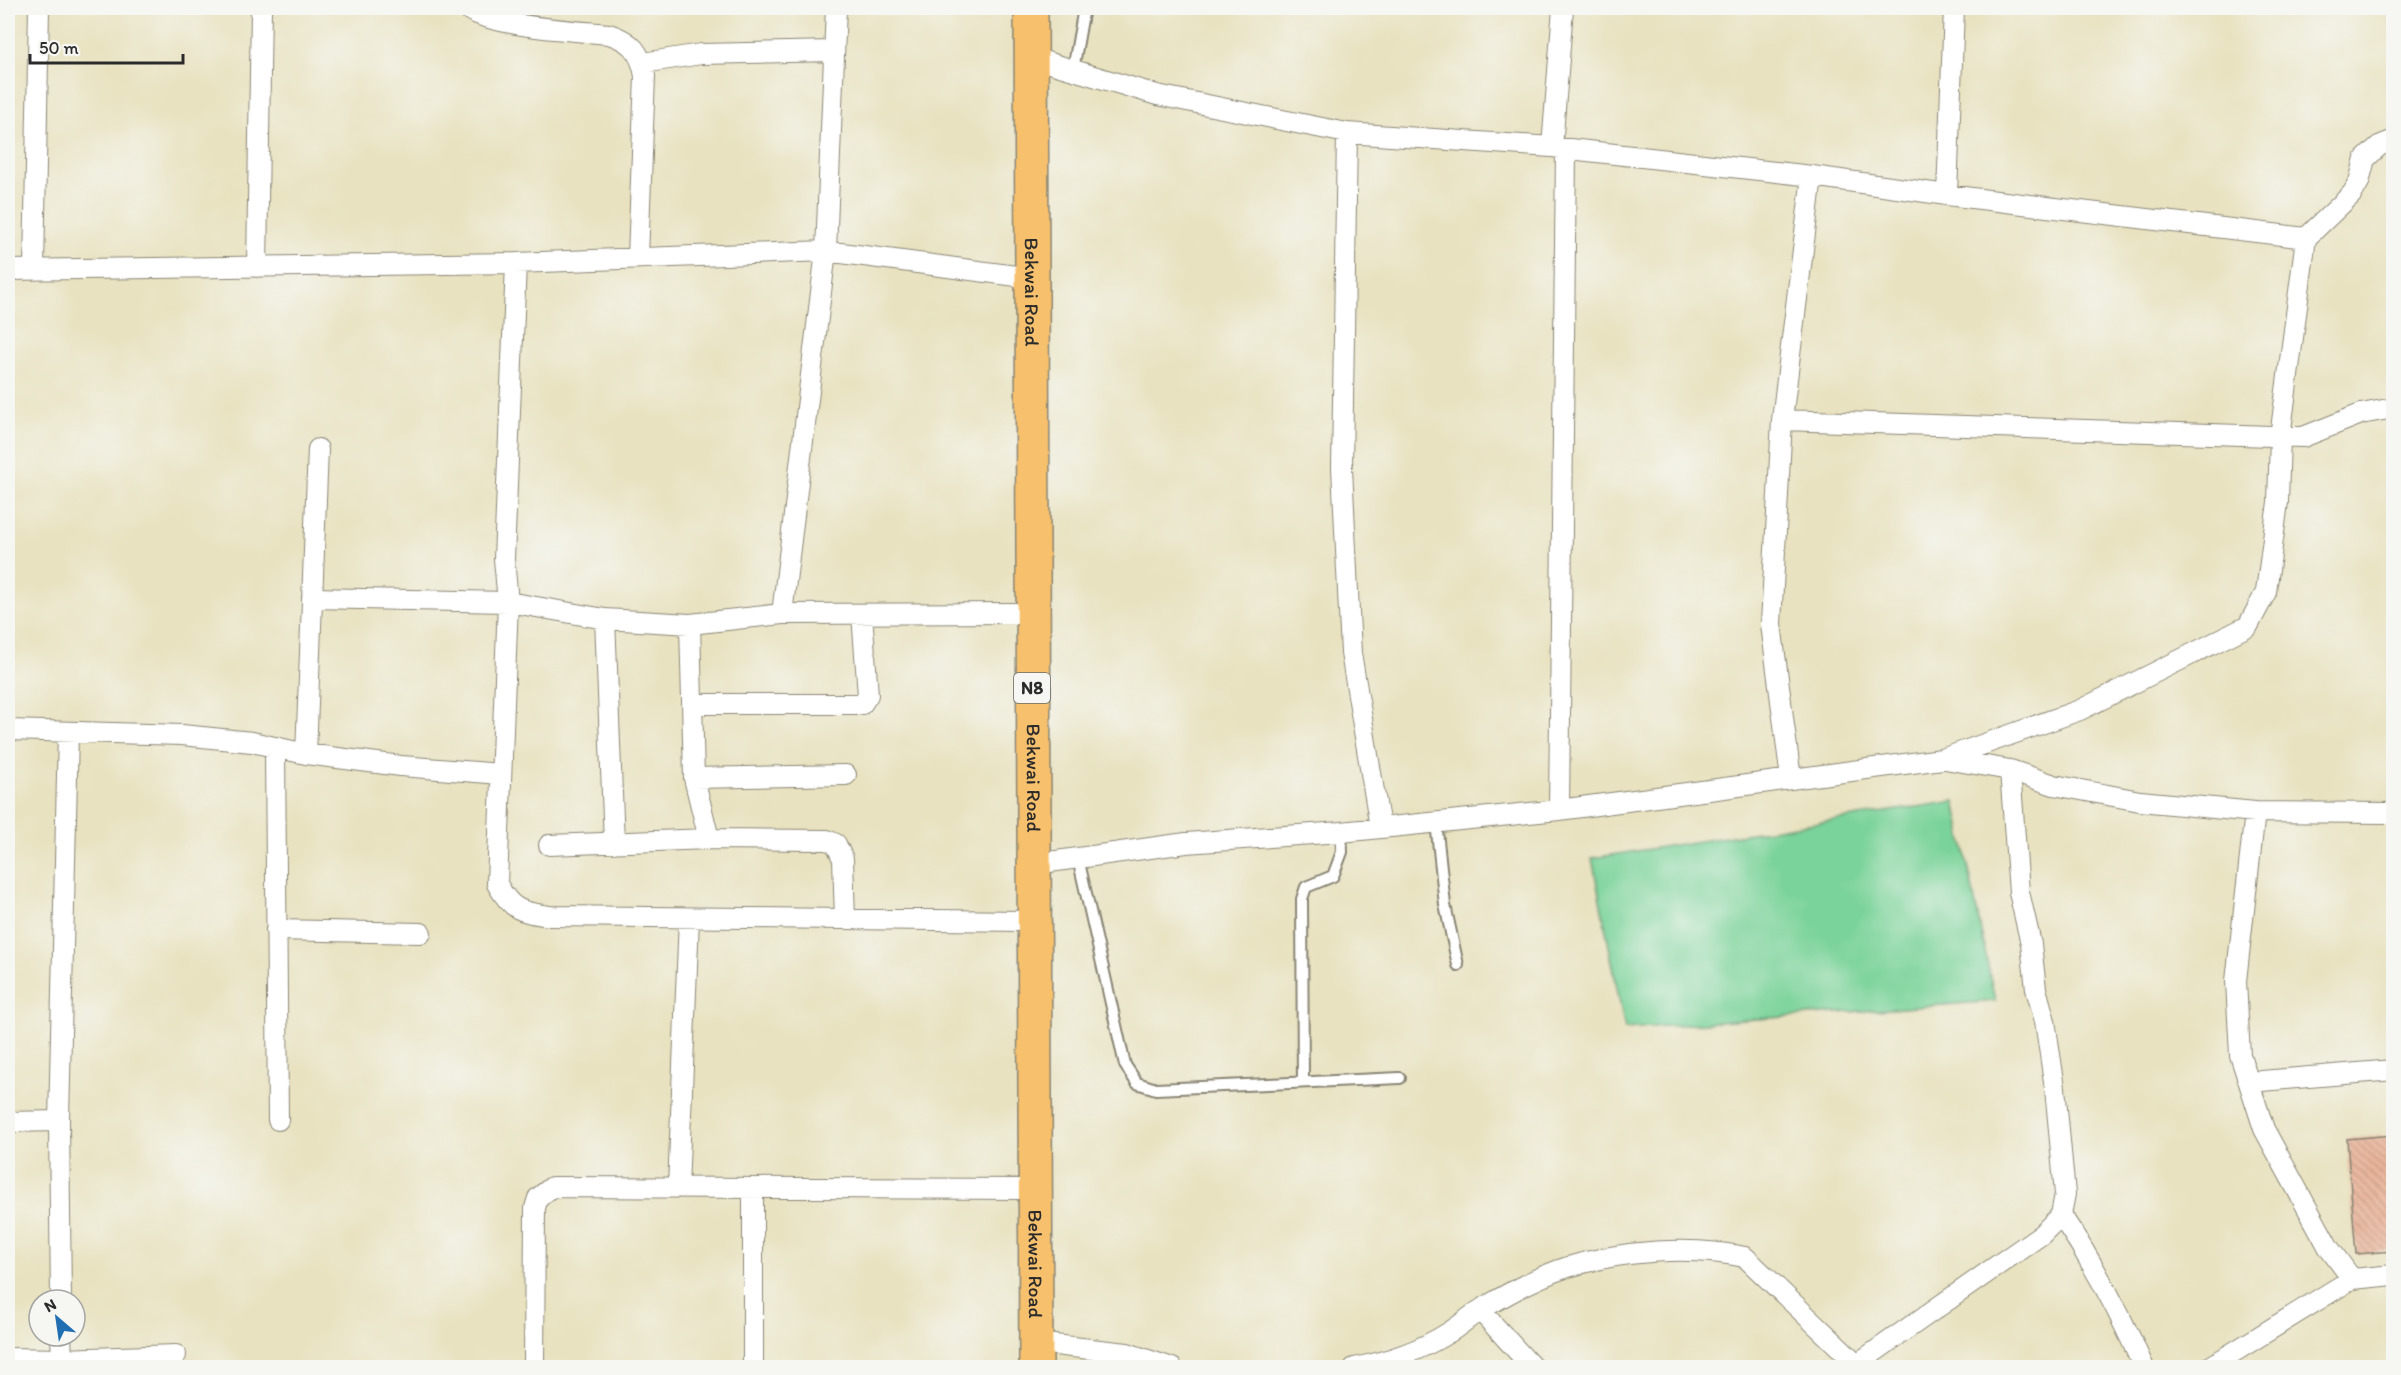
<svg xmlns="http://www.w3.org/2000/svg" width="2401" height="1375" font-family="Itim,sans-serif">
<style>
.garden{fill:#7ad39a;stroke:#527f62;stroke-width:1.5}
.building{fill:url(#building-back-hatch)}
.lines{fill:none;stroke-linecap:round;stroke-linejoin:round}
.service-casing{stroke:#8a8676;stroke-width:14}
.minor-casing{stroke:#8a8676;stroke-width:22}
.trunk-casing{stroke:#8a8676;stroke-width:36}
.service{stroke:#fff;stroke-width:10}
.minor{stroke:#fff;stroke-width:20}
.trunk{stroke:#f7c06c;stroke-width:33}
.labels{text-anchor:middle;stroke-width:4.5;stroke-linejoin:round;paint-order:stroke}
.shield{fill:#f6f6f2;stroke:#686867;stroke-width:1.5}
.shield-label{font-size:18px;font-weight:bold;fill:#2b2b2b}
.street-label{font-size:20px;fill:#2b2b2b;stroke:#f6f6f2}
</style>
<defs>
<pattern id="building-back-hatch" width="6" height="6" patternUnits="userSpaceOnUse" patternTransform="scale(1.5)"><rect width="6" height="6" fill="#eab59b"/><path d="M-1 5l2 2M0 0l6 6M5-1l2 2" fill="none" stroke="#be937f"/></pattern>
</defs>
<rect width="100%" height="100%" fill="#f6f6f2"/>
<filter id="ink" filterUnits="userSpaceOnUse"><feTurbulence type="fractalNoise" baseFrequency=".0167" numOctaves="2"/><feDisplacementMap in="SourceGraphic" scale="12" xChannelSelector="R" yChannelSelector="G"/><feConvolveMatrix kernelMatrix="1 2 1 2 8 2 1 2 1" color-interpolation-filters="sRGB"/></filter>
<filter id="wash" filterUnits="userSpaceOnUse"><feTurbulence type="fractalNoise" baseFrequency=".008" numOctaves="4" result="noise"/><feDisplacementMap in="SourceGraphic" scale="24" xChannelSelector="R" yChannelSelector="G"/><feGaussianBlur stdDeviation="1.35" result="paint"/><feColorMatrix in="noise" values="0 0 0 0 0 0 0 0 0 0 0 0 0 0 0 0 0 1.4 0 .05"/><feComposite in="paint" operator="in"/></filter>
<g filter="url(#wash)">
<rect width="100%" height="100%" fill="#e8e2c0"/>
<!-- garden -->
<path class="garden" d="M1955,801L1995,1001L1625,1029L1592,858Z"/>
<g id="blocks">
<!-- building -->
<path class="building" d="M2394,1135V1251L2356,1254L2347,1139Z"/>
</g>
</g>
<g filter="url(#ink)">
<use href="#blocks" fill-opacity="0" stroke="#8a8676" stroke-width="1.5"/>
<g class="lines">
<defs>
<path id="service" d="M1073,70L1084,8
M1436,822L1445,905L1458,965
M1078,858L1125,1065L1137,1083L1156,1089L1400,1078
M1303,1082L1302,899L1306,887L1333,876L1342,852L1341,832"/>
<path id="minor" d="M467,8C486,26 579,31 609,34C631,41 641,52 645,76L638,257
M1030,57L1157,95L1347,133L1552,147L1812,176L1947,195L2306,238
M643,63L701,54L834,51
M1347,133L1342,468L1351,653L1380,827
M1552,147L1563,8
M1947,195L1954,8
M516,263L504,559L508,602L497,884C512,911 521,912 550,916L1034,921
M257,267L261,8
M34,268L39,8
M8,270L516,263L826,251L1032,278
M1782,420L2303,437L2361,414L2394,408
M312,598L508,602L605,619L690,624L782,614L1031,613
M782,614L826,251L836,8
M605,619L614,843
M690,624L694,778L709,839L827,840L836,844L843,859L845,919
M693,704H862L868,695L862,614
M8,730L182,735L252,742L306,754L401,766L501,774
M275,748L278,1120
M306,754L318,449
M1945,759L2010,770L2054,785L2140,801L2255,812L2394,813
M694,778L846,775
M1791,779L1771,624L1782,420L1812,176
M1559,810L1566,150
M2255,812L2236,981L2240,1055L2264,1129L2329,1248L2352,1279
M549,845L709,839
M1035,864L1186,843L1341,832L1559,810L1942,759L2080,710L2248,626L2266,592L2278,502L2280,437L2306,238L2352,194L2359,182L2365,159L2379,146L2394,140
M276,930L421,933
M2249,1082L2394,1070
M8,1122L59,1121
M678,1188L689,918
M753,1188V1368
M2061,1215C2094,1264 2120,1313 2144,1368
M61,1300L59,1121L68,732
M1480,1310L1533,1368
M61,1336L62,1359
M1036,1343L1127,1353L1172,1368
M8,1358L62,1359L176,1355
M1857,1364L2042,1234L2061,1215L2065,1194L2055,1088L2045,1021L2036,989L2031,944L2019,892L2010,770
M534,1368L535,1208L538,1198L552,1187L1036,1189
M1354,1368C1386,1362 1421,1350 1448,1333C1460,1326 1470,1316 1482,1309C1508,1293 1539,1276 1568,1267C1622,1251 1690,1245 1745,1257L1861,1368
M2208,1368L2352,1279L2394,1275"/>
<g id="trunk">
<path id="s1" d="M1031,8L1036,1368"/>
</g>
</defs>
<!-- service casing -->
<use href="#service" class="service-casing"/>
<!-- minor casing -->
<use href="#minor" class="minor-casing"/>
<!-- trunk casing -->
<use href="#trunk" class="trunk-casing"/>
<!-- service -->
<use href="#service" class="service"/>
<!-- minor -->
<use href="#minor" class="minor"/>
<!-- trunk -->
<use href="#trunk" class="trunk"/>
</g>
</g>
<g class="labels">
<!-- shield labels -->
<rect class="shield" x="1014" y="673" width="36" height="30" rx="4.5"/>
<g class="shield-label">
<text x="1032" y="694">N8</text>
</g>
<!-- street labels -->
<g class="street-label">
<text dy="7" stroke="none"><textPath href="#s1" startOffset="284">Bekwai Road</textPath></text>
<text dy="7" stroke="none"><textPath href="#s1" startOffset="770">Bekwai Road</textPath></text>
<text dy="7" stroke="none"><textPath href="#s1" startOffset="1256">Bekwai Road</textPath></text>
</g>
</g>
<!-- margin -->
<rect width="2401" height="1375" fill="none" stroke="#f6f6f2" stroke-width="30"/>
<!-- north arrow -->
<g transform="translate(57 1318) rotate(331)"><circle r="28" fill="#f6f6f2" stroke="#a5a5a2" stroke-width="1.5"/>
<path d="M0-4.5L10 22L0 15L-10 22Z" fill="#1f6fb2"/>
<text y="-9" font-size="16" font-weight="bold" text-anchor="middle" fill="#2b2b2b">N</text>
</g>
<!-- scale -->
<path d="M30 54v9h153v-9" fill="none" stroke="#2b2b2b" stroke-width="3"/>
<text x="39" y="54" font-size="18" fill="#2b2b2b" stroke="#f6f6f2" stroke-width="4.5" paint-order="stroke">50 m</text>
</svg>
